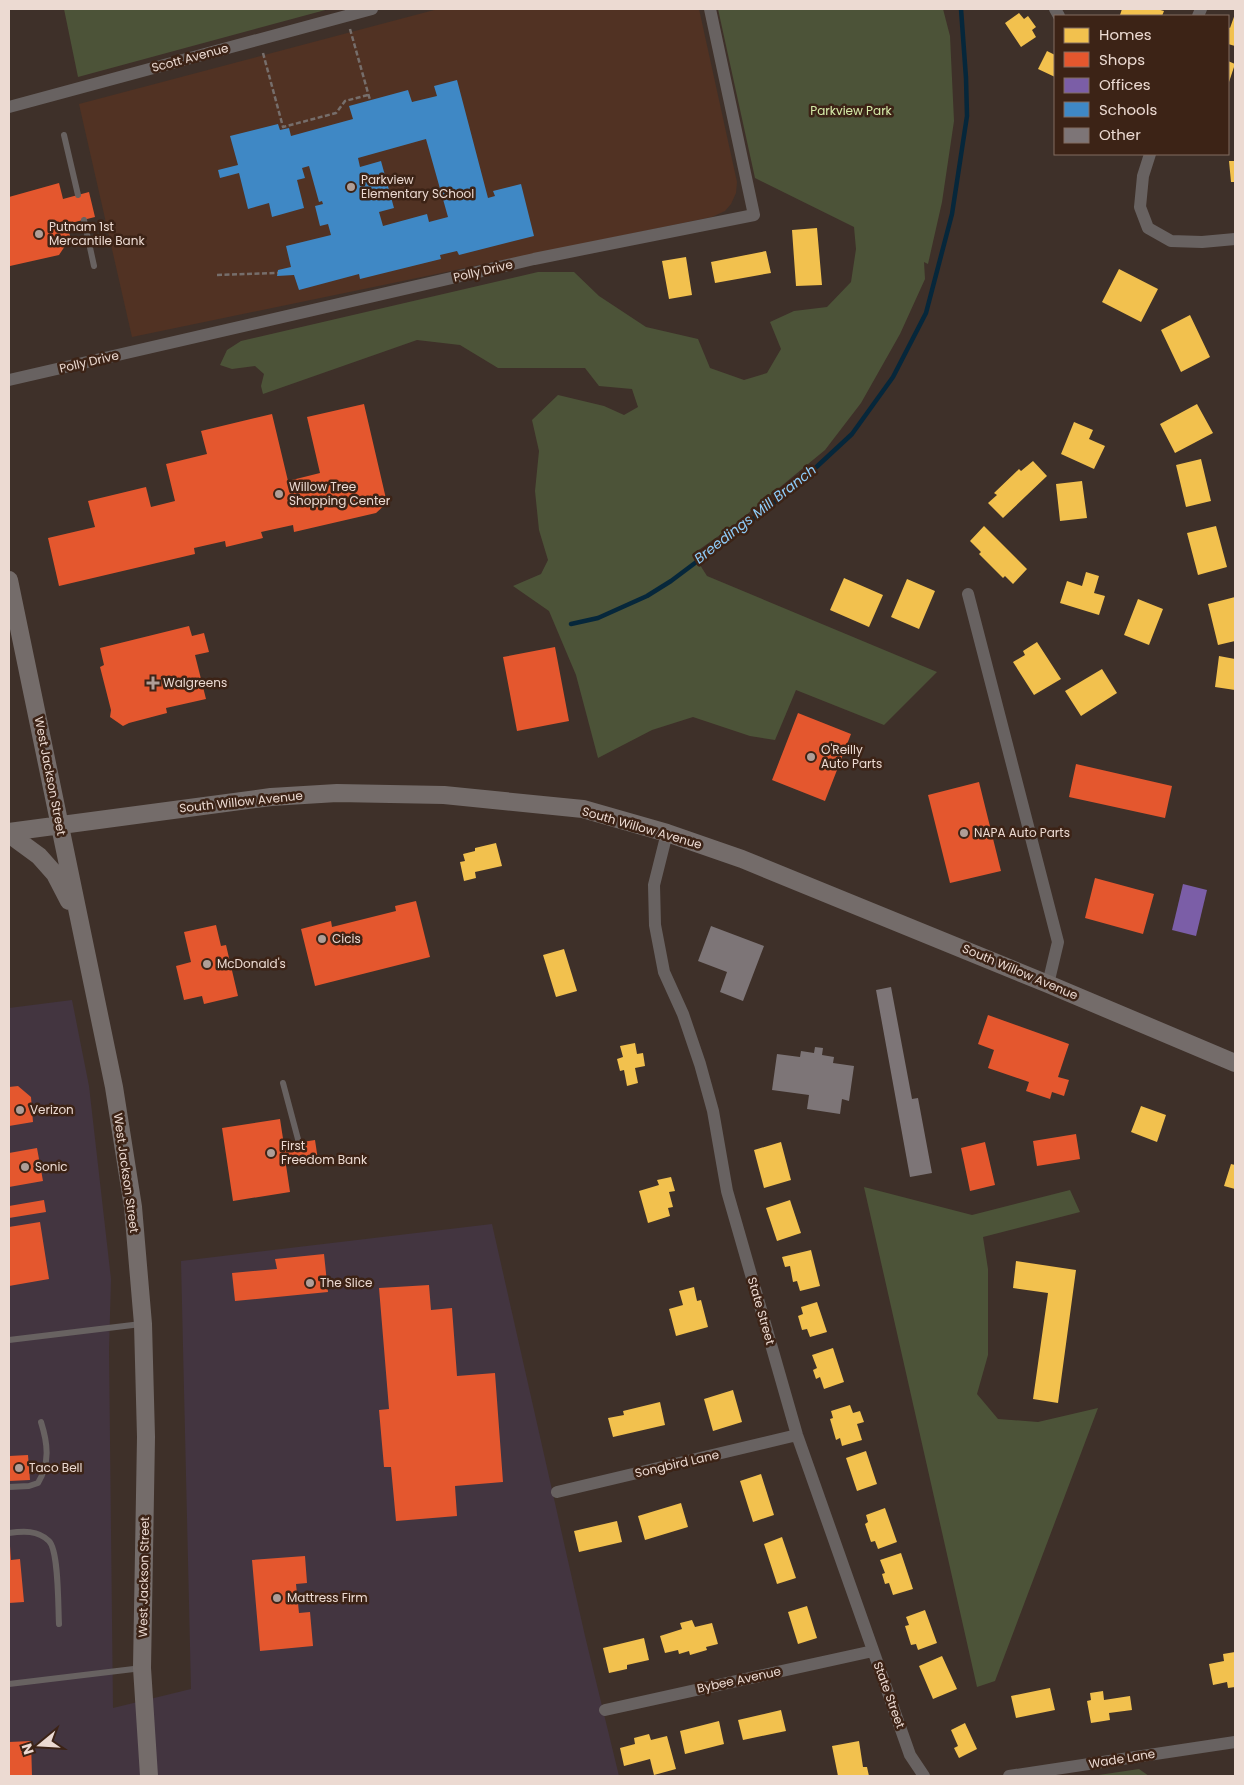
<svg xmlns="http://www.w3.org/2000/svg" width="1244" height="1785" font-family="Poppins,sans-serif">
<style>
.commercial{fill:#433540}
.built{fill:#513223}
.green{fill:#4c5338}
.homes{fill:#f2c14e}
.shops{fill:#e4572e}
.offices{fill:#7b5ea7}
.schools{fill:#3f88c5;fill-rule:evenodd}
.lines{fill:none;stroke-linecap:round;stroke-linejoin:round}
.stream{stroke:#06273b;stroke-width:4.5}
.building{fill:#7d7577}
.path{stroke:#766e6b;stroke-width:2.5;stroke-dasharray:5 2.5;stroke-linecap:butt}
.lane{stroke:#686261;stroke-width:6}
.street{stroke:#686261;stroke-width:12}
.secondary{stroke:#746c6a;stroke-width:18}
.poi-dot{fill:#af9e97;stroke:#3c2316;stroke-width:2}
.labels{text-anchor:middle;stroke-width:5;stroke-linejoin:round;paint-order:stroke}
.street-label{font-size:12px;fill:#ecdad2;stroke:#3c2316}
.park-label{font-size:12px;fill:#d6eba9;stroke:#3c2316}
.poi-label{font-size:12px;fill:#ecdad2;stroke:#3c2316;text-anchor:start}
.water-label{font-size:14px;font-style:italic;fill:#8fccf9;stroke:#3c2316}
</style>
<rect width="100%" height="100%" fill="#3e3029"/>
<!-- commercial -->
<path class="commercial" d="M72,1000L89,1086L111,1279L109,1350L113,1708L191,1689L181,1261L492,1224L585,1636L619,1776H9V1008Z"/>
<!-- built -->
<path class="built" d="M438,9H699L737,182L736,193L731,204L725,211L712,217L132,337L79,104Z"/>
<!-- green -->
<path class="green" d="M64,9H329L78,77Z
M718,9H943L950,36L954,121L942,202L928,264L924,262L925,279L900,334L861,403L825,450L734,525L693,554L707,576L937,672L884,725L796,690L775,740L750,736L693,717L652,730L598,758L576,675L549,611L513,586L541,574L548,560L539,530L535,491L539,451L532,420L558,395L604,406L624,415L638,407L632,389L599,386L585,368H498L460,345L417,340L263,394L261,386L264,374L255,366L232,369L220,365L227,350L241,341L538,272H574L599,296L646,327L698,339L710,368L744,380L767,373L781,349L770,322L794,311L827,307L851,282L856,249L854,227L755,178Z
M864,1187L972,1215L1070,1190L1080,1212L983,1237L988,1269V1355L977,1394L998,1419L1038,1422L1098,1408L995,1681L977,1687Z
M1139,1769L1149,1776H1092Z"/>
<!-- homes -->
<path class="homes" d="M1122,9H1157L1164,11L1162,16H1124L1120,15Z
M1019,13L1024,19L1028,16L1036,27L1032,30L1036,37L1021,47L1005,23Z
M1235,14V46L1228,44V27L1230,28Z
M1047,51L1055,55V77L1038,69Z
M1228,61L1235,64L1228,85Z
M1229,161H1235V182H1231Z
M817,228L822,285L796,286L792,230Z
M766,251L771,273L715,283L711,262Z
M686,257L692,295L669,299L662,261Z
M1119,269L1158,289L1141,322L1102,302Z
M1190,315L1210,357L1181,372L1161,330Z
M1197,404L1213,433L1175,453L1160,424Z
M1074,422L1093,430L1089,439L1105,446L1094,469L1061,454Z
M1201,459L1211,501L1186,507L1176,465Z
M1033,461L1047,476L1003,518L988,503L997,495L994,493L1019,469L1021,471Z
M1082,481L1087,518L1060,521L1056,484Z
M984,526L1027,569L1013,584L1005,576L1003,578L979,554L981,552L970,541Z
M1216,526L1227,567L1198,575L1187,533Z
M1086,572L1099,576L1094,593L1105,596L1099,615L1060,603L1067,581L1082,586Z
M844,578L883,595L869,627L830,610Z
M907,579L935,591L919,629L891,617Z
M1235,597V641L1218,645L1208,604Z
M1138,599L1163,609L1149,645L1124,635Z
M1037,642L1061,679L1034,695L1013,662L1025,655L1023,651Z
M1219,656L1235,659V690L1215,687Z
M1102,669L1117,693L1081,716L1065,691Z
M496,843L502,866L475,872L476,878L464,881L460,862L465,861L463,854L475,851V848Z
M564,949L577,991L556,997L543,955Z
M635,1043L637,1054L643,1053L645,1066L635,1068L638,1083L627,1086L624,1070L620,1071L617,1059L623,1057L620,1046Z
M1141,1106L1166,1115L1157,1142L1131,1132Z
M781,1142L791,1180L764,1188L754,1150Z
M1231,1164L1235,1165V1189L1224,1186Z
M671,1177L675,1191L669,1192L673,1207L668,1208L670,1216L648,1223L639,1191L659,1185L657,1180Z
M790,1200L801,1233L777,1241L766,1208Z
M811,1250L820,1286L800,1291L797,1281L793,1282L790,1266L785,1267L782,1257Z
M1016,1261L1076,1270L1058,1403L1033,1399L1048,1293L1013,1288Z
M694,1287L697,1301L701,1300L708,1327L676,1336L669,1309L683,1305L679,1291Z
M817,1302L827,1332L810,1337L807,1329L802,1330L798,1316L803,1314L801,1307Z
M833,1348L844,1382L824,1389L820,1377L816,1379L813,1370L817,1368L812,1355Z
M733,1390L742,1422L713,1431L704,1399Z
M660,1402L665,1425L613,1437L608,1418L624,1415L623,1411Z
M850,1405L853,1413L860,1411L864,1422L857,1424L862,1440L842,1446L840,1438L836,1440L830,1419L833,1418L831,1411Z
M866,1451L877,1484L857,1491L846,1458Z
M761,1474L774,1515L753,1522L740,1481Z
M681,1503L688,1527L645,1540L638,1516Z
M885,1508L897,1542L878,1549L875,1541L871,1542L865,1524L868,1522L866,1515Z
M617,1521L622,1542L579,1552L574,1531Z
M782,1537L796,1578L777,1584L764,1544Z
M901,1553L913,1589L893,1595L889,1583L885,1584L882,1574L885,1573L880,1560Z
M807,1606L817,1638L798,1644L788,1612Z
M925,1610L937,1643L918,1650L916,1644L911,1645L905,1626L909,1625L906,1617Z
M692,1620L695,1627L712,1623L718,1644L706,1647L707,1650L690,1655L689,1651L679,1654L678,1650L665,1653L660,1636L682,1629L680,1623Z
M644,1638L649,1660L627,1665V1669L609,1673L603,1648Z
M1235,1652V1687L1228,1688L1227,1682L1213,1685L1209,1664L1224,1661L1223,1654Z
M942,1656L957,1689L933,1699L919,1666Z
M1050,1688L1055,1710L1016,1718L1011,1696Z
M1103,1691L1104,1700L1130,1696L1132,1710L1109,1713L1110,1720L1091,1723L1087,1701L1091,1700L1090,1693Z
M781,1710L786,1731L743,1740L738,1720Z
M719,1721L724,1744L685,1754L680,1731Z
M965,1723L977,1749L959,1758L954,1748L958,1746L951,1730Z
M649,1734L651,1740L667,1736L676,1769L654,1775L650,1759L624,1766L620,1748L635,1744L634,1738Z
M859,1741L863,1767H867L869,1776H838L832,1746Z"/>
<!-- shops -->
<path class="shops" d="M59,183L63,199L89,192L95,217L67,224L72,244L65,246L59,255L10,266L9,259V197Z
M364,404L387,503L376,513L294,532L293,525L261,532L263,538L226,547L225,541L194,548L195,554L59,586L48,538L95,527L88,501L146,487L151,507L175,501L166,464L207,454L201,431L272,414L288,481L320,473L307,417Z
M189,626L192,636L204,633L209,652L195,655L206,699L166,708L167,713L129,723L123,726L110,717L111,710L100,667L104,665L100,648Z
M555,647L569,721L517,731L503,657Z
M798,713L851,734L825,801L772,780Z
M1076,764L1172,786L1165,818L1069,797Z
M979,782L1001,871L950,883L928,795Z
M1095,878L1154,894L1143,934L1085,918Z
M416,901L430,957L315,986L301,929L331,921L332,927L396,911L395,906Z
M216,925L221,946L226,945L238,996L204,1004L202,996L184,1000L176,966L191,962L184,932Z
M988,1015L1069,1044L1058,1077L1069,1080L1064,1096L1052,1092L1050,1099L1026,1091L1029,1082L988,1068L994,1050L978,1044Z
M18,1086L31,1097L33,1122L9,1126V1087Z
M280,1119L284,1145L315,1140L318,1160L286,1165L290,1192L233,1201L222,1128Z
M1076,1134L1080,1159L1037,1166L1033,1141Z
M985,1142L995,1185L970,1191L961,1148Z
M37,1148L43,1181L9,1187V1153Z
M44,1200L46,1212L9,1218V1206Z
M40,1222L49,1279L9,1286V1227Z
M324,1254L328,1292L235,1301L232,1273L277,1269L275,1259Z
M429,1285L431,1310L452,1308L457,1376L495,1373L503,1482L455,1486L457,1516L396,1521L391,1467H384L379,1410L389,1409L379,1288Z
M28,1455L30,1480L9,1481V1456Z
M9,1546H10L11,1560L20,1559L24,1602L9,1603Z
M305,1556L307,1583L296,1584L299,1613L310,1612L313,1646L260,1651L252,1560Z
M31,1741L32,1776H9V1742Z"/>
<!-- offices -->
<path class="offices" d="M1183,884L1207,890L1196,936L1172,930Z"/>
<!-- schools -->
<path class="schools" d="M457,80L488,198L495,196L493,191L521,184L534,236L459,255L457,251L440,255L441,259L360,279L359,274L299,290L294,275L277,276L278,270L291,267L286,246L331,235L328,224L320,226L315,206L323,204L322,201L319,202L309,166L302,168L305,178L297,180L304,208L272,217L269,203L248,209L239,173L220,178L218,170L238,165L230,136L278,124L280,130L289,128L291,136L353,119L349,106L408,90L412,102L437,96L434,86ZM426,139L448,217L429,222L427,214L383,226L379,212L394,208L381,161L360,167L358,158Z"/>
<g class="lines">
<!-- stream -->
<path class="stream" d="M571,624L598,618L647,596L671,581L731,536L797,485L852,434L893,377L926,313L952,214L967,116L966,78L961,9"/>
</g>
<!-- building -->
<path class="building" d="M711,926L764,946L743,1001L720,992L727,972L698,961Z
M891,987L912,1099L918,1098L932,1173L910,1177L876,990Z
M815,1047L823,1048L822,1055L834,1057L833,1063L854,1066L849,1101L842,1099L840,1114L807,1109L809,1095L772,1090L777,1054L800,1057L801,1051L814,1053Z"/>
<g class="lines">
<!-- path -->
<path class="path" d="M350,29L370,100
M263,53L283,127L336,113L345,101L368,95
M217,275L278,273"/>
<!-- lane -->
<path class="lane" d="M64,135L78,195
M84,220L94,266
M283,1083L299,1143
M9,1340L141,1324
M9,1487L29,1486L38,1483C50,1463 48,1444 41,1422
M9,1533C23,1531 38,1530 49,1541C59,1551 58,1608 59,1624
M9,1684L142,1668"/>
<!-- street -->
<path class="street" d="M1055,9L1059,16
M1198,16L1201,9
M9,107L372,9
M1150,154L1143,176L1140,207L1148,228L1171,241L1202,242L1235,239
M9,380L534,259L754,215L710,9
M968,594L1058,942L1048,984
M667,833L654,885L655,925L664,972L683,1014L700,1064L713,1111L727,1191L797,1435L910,1755L924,1776
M557,1492L797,1435
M605,1710L873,1651
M1009,1776L1235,1742"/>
<!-- secondary -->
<path class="secondary" d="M9,580L114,1087L133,1207L143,1324L146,1437L142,1668L149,1776
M9,832L271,797L337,793L444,795L583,809L667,833L742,859L1048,984L1235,1063
M9,834L39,856L55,874L69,901"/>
</g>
<!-- markers -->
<g class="poi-dot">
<circle cx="351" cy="187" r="5"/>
<circle cx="39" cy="234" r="5"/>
<circle cx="279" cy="494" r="5"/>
<path d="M150.5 675.5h5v5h5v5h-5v5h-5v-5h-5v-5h5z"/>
<circle cx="811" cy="757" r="5"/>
<circle cx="964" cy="833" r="5"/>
<circle cx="322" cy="939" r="5"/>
<circle cx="207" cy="964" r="5"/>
<circle cx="20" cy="1110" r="5"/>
<circle cx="271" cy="1153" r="5"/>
<circle cx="25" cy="1167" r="5"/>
<circle cx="310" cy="1283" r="5"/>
<circle cx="19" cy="1468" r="5"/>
<circle cx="277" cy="1598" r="5"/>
</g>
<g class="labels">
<!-- street labels -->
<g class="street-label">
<text transform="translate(190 58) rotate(-15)" y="4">Scott Avenue</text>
<text transform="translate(483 271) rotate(-13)" y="4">Polly Drive</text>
<text transform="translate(89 362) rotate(-13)" y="4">Polly Drive</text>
<text transform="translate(50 776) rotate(79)" y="4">West Jackson Street</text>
<text transform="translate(241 802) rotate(-6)" y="4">South Willow Avenue</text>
<text transform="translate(642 828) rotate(16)" y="4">South Willow Avenue</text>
<text transform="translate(1020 972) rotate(23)" y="4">South Willow Avenue</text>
<text transform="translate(126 1173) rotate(82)" y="4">West Jackson Street</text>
<text transform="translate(761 1311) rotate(74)" y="4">State Street</text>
<text transform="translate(677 1464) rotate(-13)" y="4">Songbird Lane</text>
<text transform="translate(144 1577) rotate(-89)" y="4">West Jackson Street</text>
<text transform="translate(739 1680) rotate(-12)" y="4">Bybee Avenue</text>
<text transform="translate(889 1695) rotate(70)" y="4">State Street</text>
<text transform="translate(1122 1759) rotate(-9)" y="4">Wade Lane</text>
</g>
<!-- park labels -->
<g class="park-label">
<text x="851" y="115">Parkview Park</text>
</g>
<!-- poi labels -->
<g class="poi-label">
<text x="361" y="184">Parkview<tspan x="361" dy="14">Elementary SChool</tspan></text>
<text x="49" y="231">Putnam 1st<tspan x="49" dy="14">Mercantile Bank</tspan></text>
<text x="289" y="491">Willow Tree<tspan x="289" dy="14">Shopping Center</tspan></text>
<text x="163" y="687">Walgreens</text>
<text x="821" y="754">O'Reilly<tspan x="821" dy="14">Auto Parts</tspan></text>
<text x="974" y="837">NAPA Auto Parts</text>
<text x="332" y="943">Cicis</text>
<text x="217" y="968">McDonald's</text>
<text x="30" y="1114">Verizon</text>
<text x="281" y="1150">First<tspan x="281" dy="14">Freedom Bank</tspan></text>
<text x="35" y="1171">Sonic</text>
<text x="320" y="1287">The Slice</text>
<text x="29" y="1472">Taco Bell</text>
<text x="287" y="1602">Mattress Firm</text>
</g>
<!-- water labels -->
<g class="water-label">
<text transform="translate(755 514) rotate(-38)" y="5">Breedings Mill Branch</text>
</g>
</g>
<!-- border -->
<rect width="1244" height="1785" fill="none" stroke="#ecdad2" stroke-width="20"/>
<!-- legend -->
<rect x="1054" y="15" width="175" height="140" fill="#3c2316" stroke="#826c61"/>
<rect x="1064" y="28" width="25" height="15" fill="#f2c14e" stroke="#826c61"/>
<text x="1099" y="40" font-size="15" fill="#ecdad2">Homes</text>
<rect x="1064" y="52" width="25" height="15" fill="#e4572e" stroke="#826c61"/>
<text x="1099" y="65" font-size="15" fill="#ecdad2">Shops</text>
<rect x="1064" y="78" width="25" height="15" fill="#7b5ea7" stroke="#826c61"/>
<text x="1099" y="90" font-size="15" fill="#ecdad2">Offices</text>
<rect x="1064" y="102" width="25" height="15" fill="#3f88c5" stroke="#826c61"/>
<text x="1099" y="115" font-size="15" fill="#ecdad2">Schools</text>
<rect x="1064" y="128" width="25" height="15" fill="#7d7577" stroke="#826c61"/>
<text x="1099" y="140" font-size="15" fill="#ecdad2">Other</text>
<!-- north arrow -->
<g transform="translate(40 1745) rotate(252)" stroke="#3c2316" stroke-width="4" paint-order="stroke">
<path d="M0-4L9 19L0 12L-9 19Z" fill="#ecdad2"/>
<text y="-8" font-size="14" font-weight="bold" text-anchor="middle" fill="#ecdad2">N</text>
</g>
</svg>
